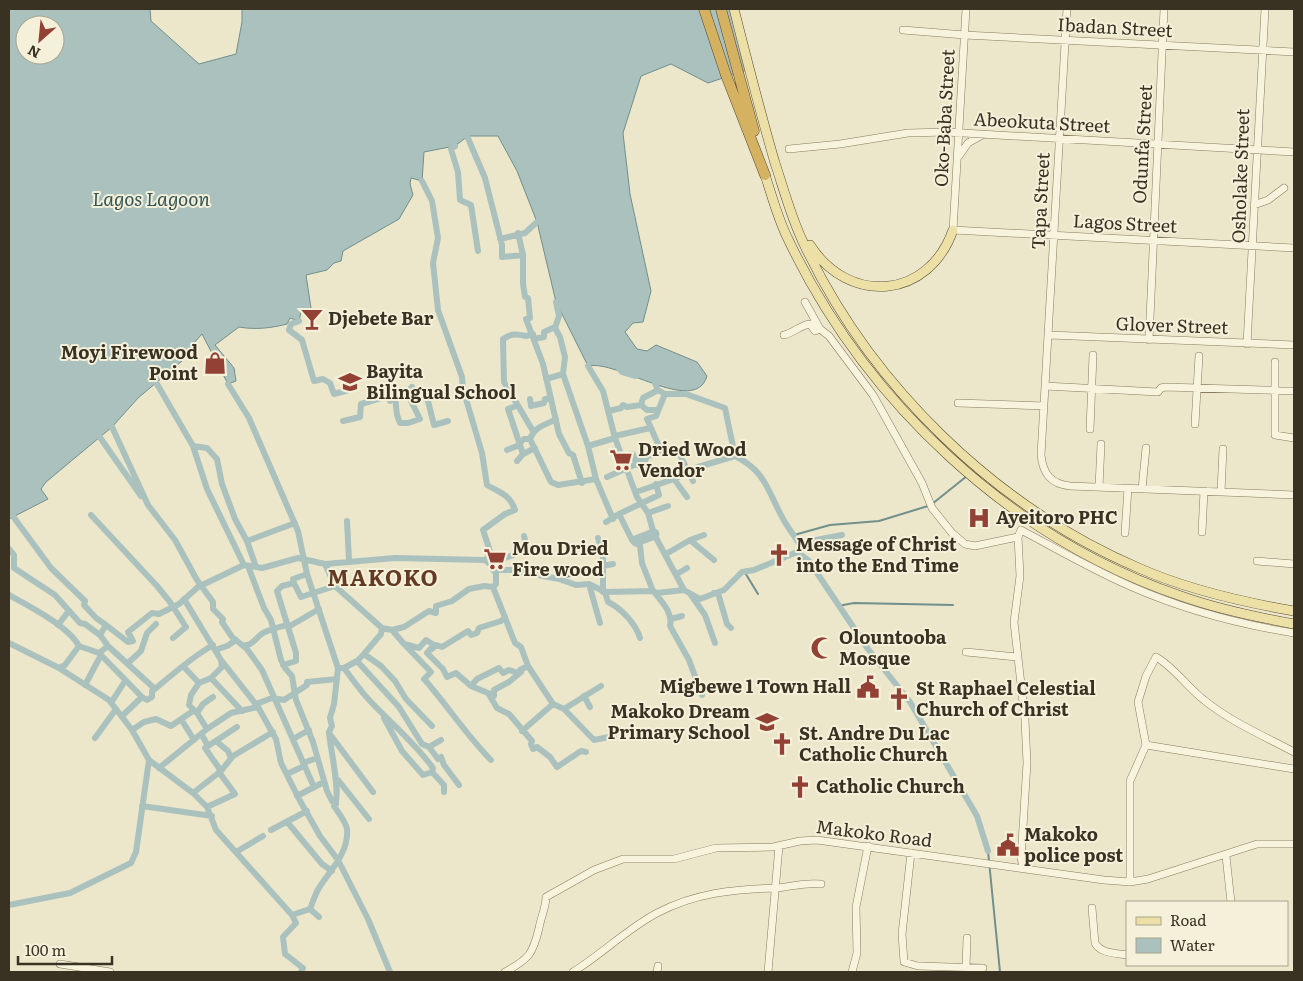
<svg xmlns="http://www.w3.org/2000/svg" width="1303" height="981" font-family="Literata,serif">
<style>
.water{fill:#aac1be;stroke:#718f8c;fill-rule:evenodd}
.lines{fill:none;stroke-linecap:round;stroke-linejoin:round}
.stream{stroke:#718f8c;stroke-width:2}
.canal{stroke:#aac1be;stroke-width:6}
.river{stroke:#aac1be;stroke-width:11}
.minor-casing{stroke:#887b60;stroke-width:8}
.major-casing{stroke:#564933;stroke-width:10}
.highway-casing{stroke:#564933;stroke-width:11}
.minor{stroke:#f7f3dd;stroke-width:7}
.major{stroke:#ece0a6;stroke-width:9}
.highway{stroke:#d4b262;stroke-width:10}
.labels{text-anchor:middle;stroke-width:4;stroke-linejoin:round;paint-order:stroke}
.street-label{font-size:18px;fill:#393122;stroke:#f4f0d9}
.poi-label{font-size:18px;font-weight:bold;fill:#393122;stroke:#f4f0d9;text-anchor:start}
.water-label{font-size:19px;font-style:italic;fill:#325558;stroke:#f4f0d9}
.district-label{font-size:22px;font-weight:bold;letter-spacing:1px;fill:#633b24;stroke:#f4f0d9}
</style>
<rect width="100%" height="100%" fill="#ece7ca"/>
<!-- water -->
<path class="water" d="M9,9H150L151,21L199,64L236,54L242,22V9H738L750,69L708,83L671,64L641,76L623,133L630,194L651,291L643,322L633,323L625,332L637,349L647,351L656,345L697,362L707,376C695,417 617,359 588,366L556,302L537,222L517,171L498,136H468L455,146L424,152L422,181L411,178L410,184L413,195L399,219L343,251L341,261L334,263L327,270L306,275L311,308L301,312L299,321L290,318L287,324C272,328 255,330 239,327L215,345L234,368L236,381L228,384L202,334L184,354L182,361L138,398L112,427L46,482L41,489L48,499L9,519ZM25,25H55V55H25Z"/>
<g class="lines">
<!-- stream -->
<path class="stream" d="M932,504L967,476
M794,535L830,525L879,521L928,506
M744,571L758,594
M558,579L582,573
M838,606L854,603L953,605
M988,851L1000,972"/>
<!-- canal -->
<path class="canal" d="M467,136L485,178L502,245V257L523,255
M455,146L451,149L458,172L460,200L471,205L478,251
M422,181L432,201L438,238L433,263L438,310L462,377L463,389L482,453L487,485C501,493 510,495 515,510L505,514L483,530L491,554L485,560
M518,233L523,255V284L525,297L528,298L530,318L526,319L543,364L559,434L569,453L573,455L582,483
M500,239L525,233L537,222
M556,302L559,316L555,328L560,337L565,357L563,374L588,446L596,479L613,519
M299,321L291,324L289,330L302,340L314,381L323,379L330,383L334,394L356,388
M534,339L544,337V332L555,327
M588,366L603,391L615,438L637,497L648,513L654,534L684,590
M617,366L622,372L636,376L637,373
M656,376L655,383L658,390L665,394H686L725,408L735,456C765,471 767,489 782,517C787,527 795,536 801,547L797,552L809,561L868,649L910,702L977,816L988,851
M546,379L563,374
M157,384L193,446L207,489L244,565
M228,384L249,418L298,531L307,574L338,668L334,704L330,718L332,726L329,732C330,748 342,797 334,806C338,812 346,822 347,829C349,853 330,870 319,888C315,894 313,902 310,909
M426,393L434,425L448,421
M530,399L531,406L544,403L545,399L551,398
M641,405L647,410H657
M516,406L508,409L523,454
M609,411L621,408L623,405L627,407L641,405L643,398L658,390
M343,421L360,417L361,404L388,396L390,401L395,397L397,415L400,423H408L420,419L407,393L412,387
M112,427L148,505L175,540L197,580L213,602V609L223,619L222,622L232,637L247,649L262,670L314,787
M533,431L504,382L503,339C512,333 517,334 526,336L533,334
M99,436L141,496
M615,436L650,428
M530,439L551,482L558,485L596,479
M193,446L207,448L217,459L222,484L235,519L247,541L256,567
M588,446L615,438
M507,450L517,446L524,439H530C535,426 544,426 556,419
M662,453L647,419L656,416L665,394
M622,457L633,454L635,460L646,458
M517,461L523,454L535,448
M607,477L634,465L644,464L647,456L678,451L693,481
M674,479L687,497
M636,492L674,479L698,467L735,456
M648,513L668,506
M619,514L659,495L656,484
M12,515L51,568L85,601L84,605L96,618L106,625
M91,515L157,586L170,602L186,627L173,638
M347,521L349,561
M606,522L619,514L632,540L640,546L642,563L653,591
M598,538L603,555V592
M690,540L704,535
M247,541L295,523
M801,547L816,540L842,535
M9,549L14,555V568L55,595L80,623L85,624L100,635
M666,554L690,540L714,560
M485,560C499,560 517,557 526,545L524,536
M325,564L335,586L382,628L392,630L404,644L419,648L426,640L434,645L427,653L443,669L447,677L456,673L471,686L488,693L497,708L509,714L532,741L531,744L533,749L537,747L550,757L557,767L581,751L586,752
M248,566L264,608L271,620L281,660L285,668L292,676L296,700L313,742L327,791L332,801L336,804
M603,566L613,564
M492,569L496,573V584L493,587L515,643L521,647L528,666L553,704L522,731
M677,574L687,568
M294,583L301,597L335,586
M589,584L600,623
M605,592L608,602C621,608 636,624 640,638
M654,592C662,602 673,613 670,626L689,660L702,695
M714,593H718L727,624L731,628
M9,595C29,606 68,626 79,646
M691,595L705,615L715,643
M184,599L221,660L258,707
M671,619L682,616
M58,625L68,612
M392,630L404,627L429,611L436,613V606L452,601L469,589L484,586L493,587
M9,643L59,668L109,700L132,730L149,760L136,852L131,863L70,893L9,905
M404,644L431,672L424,679C448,706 466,735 491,760
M242,645C252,647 255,638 263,633C270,629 279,627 287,625L290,626L319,609
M108,646L155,689C174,673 192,657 213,645
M432,649L436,645L442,647L468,631L471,635L477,633L479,628L501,621L505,617
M215,650L227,646L236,640
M99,653L142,697
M364,654L381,634L382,628
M357,661L364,654L381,666L395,681L406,699L432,726
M128,663L141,651L147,633L156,624
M283,665L296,661V653L277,591L282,586L294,583L293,579L307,574
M184,667L199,683L211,678L242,711
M59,668L65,665L79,646L99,653L108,646L100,635L106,625L128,642L133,641L128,632L152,613L159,614L179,604L198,587L244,565L262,568L298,558L325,564L395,558L485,560L497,570H511L559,579L576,585L589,584L605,592L653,591L657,593L684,590L700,599L724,590L742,572L754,570L797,552
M338,668H344C353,680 361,692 371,702C392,724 415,743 433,768L432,772L444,785V792
M344,668L357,661L399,707L422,744L429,747L441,740
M211,678L222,667L221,660
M85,685L101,655
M471,686L477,679L499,668L503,673L509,670L518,673L520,670L528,666
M488,693L494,696V690L509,682L521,672
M584,696L590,707
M111,703L125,681
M256,704L272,698L284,700L307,685V682L337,679
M553,704L564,709L594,740L614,736
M564,709L601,686
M197,713L203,704L213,697
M122,716L142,697L147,700L152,697V691L155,689
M384,718L402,751L423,775L432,772
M181,719L194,740
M207,729L231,713L258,707L276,739L281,763L299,799L320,836L338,860L368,919L390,972
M132,730L144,722L156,719L171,726L193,711
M329,733L373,792
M202,735L208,746L205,748L221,771
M95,738L116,709
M293,739L309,730
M216,741L228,751L231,758
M208,746L237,727
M429,747L438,759L441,757L444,765L459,785
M149,760L193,793L207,807L216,830L292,915L310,909L319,917
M303,763L317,758
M159,768L207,729L197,713L189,705L191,695L199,683
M287,774L304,766
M338,780L369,819
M193,793L221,771L233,756L273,732
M297,796L324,782
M142,806L212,816
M207,807L235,794L219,772
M288,823L322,864L332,871
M271,830L307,811
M236,852L263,836
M292,915L296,923L283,937L285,954L303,968L301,972"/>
<!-- river -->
<path class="river" d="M636,541L654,534"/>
<defs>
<path id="minor" d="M966,9L953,230L1294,248
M1067,9L1041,455C1043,474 1051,484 1070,486L1294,495
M903,30L965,35L1294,52
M789,149L840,144L908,133L946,132L1294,152
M959,156L968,143L982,135
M1254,205L1268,200L1284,188
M805,302L820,329L829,336L873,395L922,483L932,508L952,533L965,544L975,546L1018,537
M784,335C793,333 801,325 810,324L815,331L820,329
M1049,335L1294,345
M1149,340L1164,9
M1247,344L1265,9
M1275,362V435L1294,438
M1045,386L1158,392L1161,388L1165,387L1294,391
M958,403L1044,406
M1195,424L1199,356
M1090,429L1093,355
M1099,487L1101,444
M1142,489L1146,448
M1221,492L1223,449
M1202,532L1204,491
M1125,533L1128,488
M1257,561L1294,564
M966,652L1017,657
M1146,745L1294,769
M911,853L902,934L904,962L918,966L983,968
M1226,856L1231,902
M1024,868L1021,859L1027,763L1025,720L1014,622L1020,576L1018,537L1021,530C1057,549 1093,570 1130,586C1182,609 1238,624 1294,633
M1130,882V781L1146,745L1138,702L1146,676L1156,657C1174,667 1187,687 1204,700C1231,722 1264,736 1294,752
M1092,908L1095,943C1101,954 1116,953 1127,955
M60,964L110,972
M966,968L967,938
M505,972C529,959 533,954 539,928C541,917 546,907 546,897L594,870L623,859H674L716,848L773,847L800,841L817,840L1104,880L1130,882L1148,879L1257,844H1294
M573,972C602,954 627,929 657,913C695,893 734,889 776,888C791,887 804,882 821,884
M657,972L658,966
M768,972L779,846
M852,972L857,953L856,907L868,846"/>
<path id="major" d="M734,9C747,60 760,112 775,163C784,190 791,217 803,242C870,385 995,507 1141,569C1189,590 1242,602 1294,611
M765,175C772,196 778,219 788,239C865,401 1010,538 1181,596C1217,609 1256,617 1294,624
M810,245C849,306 929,299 953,230"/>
<path id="highway" d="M704,9L726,75L765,175
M721,9L754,131"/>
</defs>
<!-- minor casing -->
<use href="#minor" class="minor-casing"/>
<!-- major casing -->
<use href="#major" class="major-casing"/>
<!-- highway casing -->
<use href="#highway" class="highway-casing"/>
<!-- minor -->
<use href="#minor" class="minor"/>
<!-- major -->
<use href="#major" class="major"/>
<!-- highway -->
<use href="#highway" class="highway"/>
</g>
<!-- icons -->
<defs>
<symbol id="bar-bare" viewBox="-9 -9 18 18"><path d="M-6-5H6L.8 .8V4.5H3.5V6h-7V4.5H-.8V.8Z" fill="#934134" stroke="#f4f0d9" stroke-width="2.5" paint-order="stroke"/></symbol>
<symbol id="shop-bare" viewBox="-9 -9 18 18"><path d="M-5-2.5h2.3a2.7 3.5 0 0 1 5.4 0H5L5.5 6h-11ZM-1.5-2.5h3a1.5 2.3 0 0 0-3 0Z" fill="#934134" stroke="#f4f0d9" stroke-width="2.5" paint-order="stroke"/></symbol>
<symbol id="school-bare" viewBox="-9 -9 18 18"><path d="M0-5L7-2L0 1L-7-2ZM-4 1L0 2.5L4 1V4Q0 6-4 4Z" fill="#934134" stroke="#f4f0d9" stroke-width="2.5" paint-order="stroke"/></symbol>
<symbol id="supermarket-bare" viewBox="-9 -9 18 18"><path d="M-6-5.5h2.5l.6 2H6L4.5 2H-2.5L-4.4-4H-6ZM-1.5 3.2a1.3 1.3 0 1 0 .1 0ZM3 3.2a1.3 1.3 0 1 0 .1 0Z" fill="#934134" stroke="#f4f0d9" stroke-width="2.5" paint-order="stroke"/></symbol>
<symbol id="hospital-bare" viewBox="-9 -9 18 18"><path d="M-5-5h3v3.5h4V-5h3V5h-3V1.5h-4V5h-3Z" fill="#934134" stroke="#f4f0d9" stroke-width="2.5" paint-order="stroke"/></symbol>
<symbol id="church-bare" viewBox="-9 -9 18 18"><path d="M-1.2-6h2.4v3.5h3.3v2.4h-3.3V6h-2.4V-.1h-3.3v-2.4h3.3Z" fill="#934134" stroke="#f4f0d9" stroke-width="2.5" paint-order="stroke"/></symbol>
<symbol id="mosque-bare" viewBox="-9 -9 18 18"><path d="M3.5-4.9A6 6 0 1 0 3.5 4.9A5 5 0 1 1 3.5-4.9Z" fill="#934134" stroke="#f4f0d9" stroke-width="2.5" paint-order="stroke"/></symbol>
<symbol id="civic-bare" viewBox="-9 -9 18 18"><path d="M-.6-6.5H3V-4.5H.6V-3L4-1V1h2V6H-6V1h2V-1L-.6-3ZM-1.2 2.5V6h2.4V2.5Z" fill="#934134" stroke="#f4f0d9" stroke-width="2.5" paint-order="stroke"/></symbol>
</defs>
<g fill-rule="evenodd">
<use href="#bar-bare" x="296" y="303" width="32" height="32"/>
<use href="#shop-bare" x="199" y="347" width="32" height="32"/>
<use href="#school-bare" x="334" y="366" width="32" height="32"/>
<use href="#supermarket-bare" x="605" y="444" width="32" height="32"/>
<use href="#hospital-bare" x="963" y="502" width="32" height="32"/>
<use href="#church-bare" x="763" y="539" width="32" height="32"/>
<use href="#supermarket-bare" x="479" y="543" width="32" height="32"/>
<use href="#mosque-bare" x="806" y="632" width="32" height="32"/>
<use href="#civic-bare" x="852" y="671" width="32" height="32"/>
<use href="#church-bare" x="883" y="683" width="32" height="32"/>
<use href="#school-bare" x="751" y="706" width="32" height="32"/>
<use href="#church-bare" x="766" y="728" width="32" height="32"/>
<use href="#church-bare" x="784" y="771" width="32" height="32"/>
<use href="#civic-bare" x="992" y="829" width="32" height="32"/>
</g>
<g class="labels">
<!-- street labels -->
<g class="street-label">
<text transform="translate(1115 28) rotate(3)" y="6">Ibadan Street</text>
<text transform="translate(945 118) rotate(-87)" y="6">Oko-Baba Street</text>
<text transform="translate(1042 123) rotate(3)" y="6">Abeokuta Street</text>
<text transform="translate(1143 144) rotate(-87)" y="6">Odunfa Street</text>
<text transform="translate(1241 176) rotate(-88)" y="6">Osholake Street</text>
<text transform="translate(1041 201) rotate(-87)" y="6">Tapa Street</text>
<text transform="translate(1125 224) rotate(3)" y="6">Lagos Street</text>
<text transform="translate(1172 326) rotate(2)" y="6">Glover Street</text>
<text transform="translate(874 834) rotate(7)" y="6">Makoko Road</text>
</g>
<!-- poi labels -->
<g class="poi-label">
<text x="328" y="325">Djebete Bar</text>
<text x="198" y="359" text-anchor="end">Moyi Firewood<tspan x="198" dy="21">Point</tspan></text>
<text x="366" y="378">Bayita<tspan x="366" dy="21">Bilingual School</tspan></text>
<text x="638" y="456">Dried Wood<tspan x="638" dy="21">Vendor</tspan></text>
<text x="996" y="524">Ayeitoro PHC</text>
<text x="796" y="551">Message of Christ<tspan x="796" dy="21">into the End Time</tspan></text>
<text x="512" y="555">Mou Dried<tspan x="512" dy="21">Fire wood</tspan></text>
<text x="839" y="644">Olountooba<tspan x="839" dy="21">Mosque</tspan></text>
<text x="851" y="693" text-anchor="end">Migbewe 1 Town Hall</text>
<text x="916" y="695">St Raphael Celestial<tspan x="916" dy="21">Church of Christ</tspan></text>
<text x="750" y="718" text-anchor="end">Makoko Dream<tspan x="750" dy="21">Primary School</tspan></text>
<text x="799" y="740">St. Andre Du Lac<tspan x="799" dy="21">Catholic Church</tspan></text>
<text x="816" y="793">Catholic Church</text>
<text x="1024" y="841">Makoko<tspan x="1024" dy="21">police post</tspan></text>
</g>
<!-- water labels -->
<g class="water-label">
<text x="151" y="206">Lagos Lagoon</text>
</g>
<!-- district labels -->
<g class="district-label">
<text x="383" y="586">MAKOKO</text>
</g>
</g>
<!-- border -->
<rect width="1303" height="981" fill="none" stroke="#393122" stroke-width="20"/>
<!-- legend -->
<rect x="1126" y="901" width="162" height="65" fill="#f4f0d9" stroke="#a9a490"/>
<rect x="1136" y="917" width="25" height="8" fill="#ece0a6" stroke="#a9a490"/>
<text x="1170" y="926" font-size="15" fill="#393122">Road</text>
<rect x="1136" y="938" width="25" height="15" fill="#aac1be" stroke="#a9a490"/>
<text x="1170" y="951" font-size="15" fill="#393122">Water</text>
<!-- north arrow -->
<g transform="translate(40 40) rotate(207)"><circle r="24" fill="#f4f0d9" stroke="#a9a490"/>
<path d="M0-4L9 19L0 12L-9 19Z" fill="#934134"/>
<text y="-8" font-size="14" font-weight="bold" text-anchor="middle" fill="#393122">N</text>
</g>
<!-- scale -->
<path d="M18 956v8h94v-8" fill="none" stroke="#393122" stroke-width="2.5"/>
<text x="25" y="956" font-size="15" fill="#393122" stroke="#f4f0d9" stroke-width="4" paint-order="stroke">100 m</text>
</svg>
